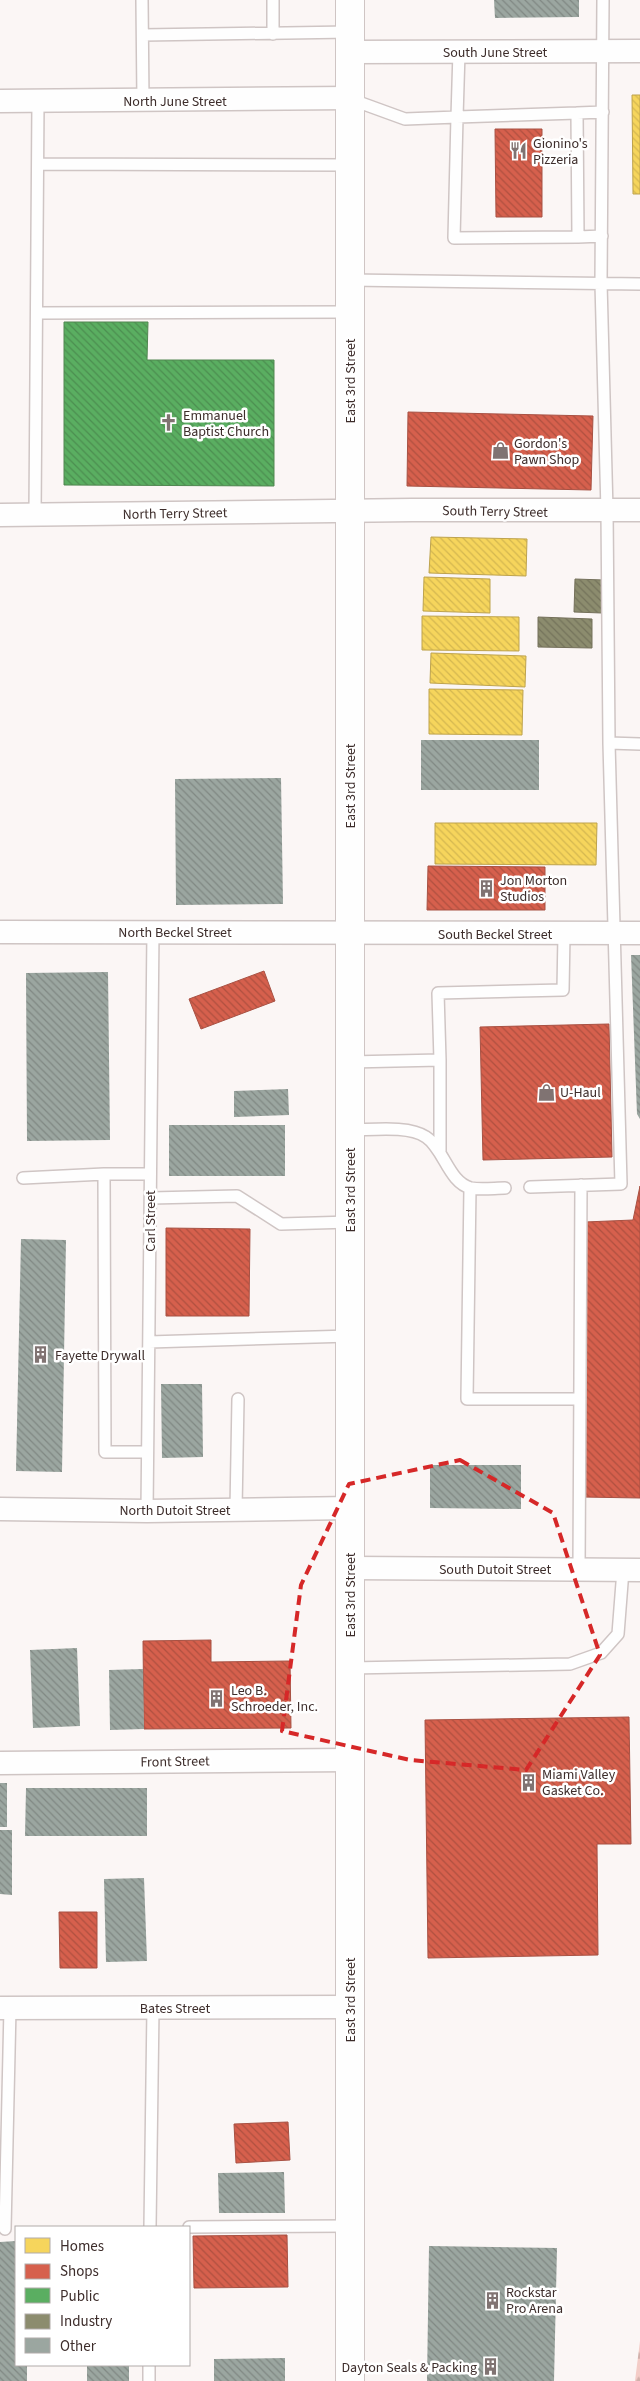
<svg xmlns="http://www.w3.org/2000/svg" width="640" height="2381" font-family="'Source Sans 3',sans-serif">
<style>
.forest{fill:url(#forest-firs)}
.homes{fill:url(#homes-back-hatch);stroke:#bea34d}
.shops{fill:url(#shops-back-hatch);stroke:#a85143}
.public{fill:url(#public-back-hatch);stroke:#518751}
.industry{fill:url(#industry-back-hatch);stroke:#74705a}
.building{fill:url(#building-back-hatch)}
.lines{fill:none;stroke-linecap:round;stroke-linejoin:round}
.service-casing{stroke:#cfc5c4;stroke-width:14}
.minor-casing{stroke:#cfc5c4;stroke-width:25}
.primary-casing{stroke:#cfc5c4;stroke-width:30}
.service{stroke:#fefefe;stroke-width:11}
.minor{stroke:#fefefe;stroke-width:22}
.primary{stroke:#fefefe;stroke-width:28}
.marked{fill:none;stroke:#d62828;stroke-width:4;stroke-dasharray:10 6;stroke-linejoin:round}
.labels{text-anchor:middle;stroke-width:5;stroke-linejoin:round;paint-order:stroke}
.street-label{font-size:14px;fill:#3d2d2b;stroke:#fff}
.poi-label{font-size:14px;fill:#3d2d2b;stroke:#fff;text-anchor:start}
</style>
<defs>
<pattern id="forest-firs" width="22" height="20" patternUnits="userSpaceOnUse" patternTransform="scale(1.25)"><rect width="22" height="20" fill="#f4ccc7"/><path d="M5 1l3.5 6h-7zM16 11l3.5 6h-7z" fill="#d2b0ab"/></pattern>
<pattern id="homes-back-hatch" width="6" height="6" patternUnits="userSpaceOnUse" patternTransform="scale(1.25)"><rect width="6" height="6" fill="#f6d55c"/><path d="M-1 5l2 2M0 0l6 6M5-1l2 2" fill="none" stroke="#d4b750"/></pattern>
<pattern id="shops-back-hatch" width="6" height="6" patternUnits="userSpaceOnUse" patternTransform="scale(1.25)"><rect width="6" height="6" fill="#d6604d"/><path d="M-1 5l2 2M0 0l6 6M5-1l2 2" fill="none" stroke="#af5040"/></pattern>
<pattern id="public-back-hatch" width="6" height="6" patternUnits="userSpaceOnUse" patternTransform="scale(1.25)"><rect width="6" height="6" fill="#5aae61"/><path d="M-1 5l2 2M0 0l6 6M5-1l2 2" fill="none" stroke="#4c8e50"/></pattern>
<pattern id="industry-back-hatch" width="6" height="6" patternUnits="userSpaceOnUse" patternTransform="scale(1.25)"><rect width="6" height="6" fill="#8c8c6e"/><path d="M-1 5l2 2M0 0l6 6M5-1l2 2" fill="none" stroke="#74735b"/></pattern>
<pattern id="building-back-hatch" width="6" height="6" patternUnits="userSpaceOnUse" patternTransform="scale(1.25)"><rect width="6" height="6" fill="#9ba6a0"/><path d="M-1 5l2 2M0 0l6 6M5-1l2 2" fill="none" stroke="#808883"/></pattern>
</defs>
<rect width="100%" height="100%" fill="#fbf6f5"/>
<!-- forest -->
<path class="forest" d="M640,2341V2381H635Z"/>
<!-- homes -->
<path class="homes" d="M632,95H640V194H633Z
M431,537L527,539L526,576L429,573Z
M424,577L490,579V613L423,611Z
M422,616L519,617V651L422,650Z
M431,653L526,656L525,687L430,683Z
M429,689L523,690L522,735L429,734Z
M435,823H597L596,865L435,864Z"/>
<!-- shops -->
<path class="shops" d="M495,129H542V217H496Z
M408,412L593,416L591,490L407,486Z
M428,866L545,867V910H427Z
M264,971L275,1001L201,1029L189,999Z
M609,1024L612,1157L483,1160L480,1027Z
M640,1186V1498L582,1497L585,1222L633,1220Z
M166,1228L250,1229L249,1316H166Z
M211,1640V1662L290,1661L291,1728L144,1729L143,1641Z
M629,1717L631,1844H597L598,1955L428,1958L425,1720Z
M59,1912H97V1968H60Z
M288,2122L290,2160L236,2163L234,2124Z
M287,2235L288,2287L194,2288L193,2236Z"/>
<!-- public -->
<path class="public" d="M64,322H148L147,360H274V486L64,485Z"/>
<!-- industry -->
<path class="industry" d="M575,579L604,580L602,613L574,612Z
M538,617L592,619V648L538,647Z"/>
<!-- building -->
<path class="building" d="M494,0H579V17L495,18Z
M421,740H539V790H421Z
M281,778L283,904L176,905L175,779Z
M631,955H640V1119L637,1114Z
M108,972L110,1140L27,1141L26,973Z
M288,1089L289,1115L234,1117V1091Z
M169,1125H285V1176H169Z
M21,1239L66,1240L62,1472L16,1471Z
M161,1384H202L203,1457L162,1458Z
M430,1465H521V1509L430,1508Z
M77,1648L80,1726L33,1728L30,1650Z
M143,1669L144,1729L110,1730L109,1670Z
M0,1783H7V1827H0Z
M26,1788H147V1836H25Z
M0,1830H12V1895L0,1894Z
M144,1878L147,1961L106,1962L104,1879Z
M284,2172L285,2213H219L218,2173Z
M16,2241V2365H27V2381H0V2242Z
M429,2246L557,2248L554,2381H427Z
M285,2358V2381H214V2359Z
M87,2365H129V2381H87Z"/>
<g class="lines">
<defs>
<path id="service" d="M142,0L143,101
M273,0V34
M143,35L350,32
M350,99L405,119L457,117L459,52
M577,113L578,237L454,238L457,117Z
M577,113L603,112
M38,164L350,165
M578,237L602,236
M350,280L640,284
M37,313L350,312
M35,515L38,101
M609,743L640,744
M440,1060V1151
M350,1062L440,1060L438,993L563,990L564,934
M350,1130C371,1130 409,1125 426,1137C444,1149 449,1183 471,1188C481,1190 495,1188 505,1188
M23,1178L104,1174
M530,1187L621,1184L609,743L607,511L601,283L603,0
M470,1188L467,1399H580
M151,1198L237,1196L281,1224L350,1222
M149,1342L350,1336
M147,1452H105L104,1174H150
M236,1509L238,1399
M147,1511L153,931
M579,1570L581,1185
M350,1668L570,1664L601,1653L618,1634L623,1570
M150,2227L153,2008
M189,2227L350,2226
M5,2229L10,2008
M149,2381V2365"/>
<path id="minor" d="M350,52L640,51
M0,101L350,98
M0,515L412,510H640
M0,932L640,933
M0,1509L147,1511L350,1508
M350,1568L640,1570
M0,1763L350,1760
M0,2008L350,2007"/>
<path id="primary" d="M350,0V2381"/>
</defs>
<!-- service casing -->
<use href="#service" class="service-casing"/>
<!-- minor casing -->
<use href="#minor" class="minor-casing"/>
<!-- primary casing -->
<use href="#primary" class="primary-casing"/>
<!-- service -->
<use href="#service" class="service"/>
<!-- minor -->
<use href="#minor" class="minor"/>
<!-- primary -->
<use href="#primary" class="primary"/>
</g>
<!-- marked area -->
<path class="marked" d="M460,1460L553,1513L600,1655L526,1770L410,1760L282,1731L301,1585L349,1484Z"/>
<!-- icons -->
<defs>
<symbol id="restaurant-bare" viewBox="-9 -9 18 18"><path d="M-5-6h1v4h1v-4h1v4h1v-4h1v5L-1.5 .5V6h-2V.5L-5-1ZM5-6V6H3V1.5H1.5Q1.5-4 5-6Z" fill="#807372" stroke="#fff" stroke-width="2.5" paint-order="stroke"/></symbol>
<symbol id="church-bare" viewBox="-9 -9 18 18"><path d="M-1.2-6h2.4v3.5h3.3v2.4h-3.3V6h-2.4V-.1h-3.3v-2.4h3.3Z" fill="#807372" stroke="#fff" stroke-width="2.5" paint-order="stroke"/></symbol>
<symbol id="shop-bare" viewBox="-9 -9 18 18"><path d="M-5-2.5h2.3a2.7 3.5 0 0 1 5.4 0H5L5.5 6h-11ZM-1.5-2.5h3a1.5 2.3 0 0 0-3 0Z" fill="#807372" stroke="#fff" stroke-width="2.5" paint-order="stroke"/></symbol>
<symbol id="building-bare" viewBox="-9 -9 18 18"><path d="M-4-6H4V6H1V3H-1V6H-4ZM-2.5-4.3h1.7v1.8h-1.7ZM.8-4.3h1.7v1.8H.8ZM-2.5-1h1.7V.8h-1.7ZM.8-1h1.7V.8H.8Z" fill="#807372" stroke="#fff" stroke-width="2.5" paint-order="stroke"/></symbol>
</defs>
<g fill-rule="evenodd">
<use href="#restaurant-bare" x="506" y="138" width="25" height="25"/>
<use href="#church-bare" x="156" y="410" width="25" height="25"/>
<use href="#shop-bare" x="488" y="438" width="25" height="25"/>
<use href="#building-bare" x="474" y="876" width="25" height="25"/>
<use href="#shop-bare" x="534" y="1080" width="25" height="25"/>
<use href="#building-bare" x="28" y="1342" width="25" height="25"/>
<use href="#building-bare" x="204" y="1686" width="25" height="25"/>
<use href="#building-bare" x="516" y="1770" width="25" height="25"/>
<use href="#building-bare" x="480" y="2288" width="25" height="25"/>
<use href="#building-bare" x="478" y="2354" width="25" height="25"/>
</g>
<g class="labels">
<!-- street labels -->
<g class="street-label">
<text x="495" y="57">South June Street</text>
<text x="175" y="106">North June Street</text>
<text transform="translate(350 381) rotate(-90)" y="5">East 3rd Street</text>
<text transform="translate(495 511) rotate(1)" y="5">South Terry Street</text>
<text transform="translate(175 513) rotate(-1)" y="5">North Terry Street</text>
<text transform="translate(350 786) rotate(-90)" y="5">East 3rd Street</text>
<text x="175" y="937">North Beckel Street</text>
<text x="495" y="939">South Beckel Street</text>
<text transform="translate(350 1190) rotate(-90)" y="5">East 3rd Street</text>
<text transform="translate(150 1221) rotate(-90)" y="5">Carl Street</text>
<text x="175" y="1515">North Dutoit Street</text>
<text x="495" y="1574">South Dutoit Street</text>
<text transform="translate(350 1595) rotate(-90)" y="5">East 3rd Street</text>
<text transform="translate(175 1761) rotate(-1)" y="5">Front Street</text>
<text transform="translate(350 2000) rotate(-90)" y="5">East 3rd Street</text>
<text x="175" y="2013">Bates Street</text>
</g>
<!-- poi labels -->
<g class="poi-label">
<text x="533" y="148">Gionino's<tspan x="533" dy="16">Pizzeria</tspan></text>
<text x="183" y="420">Emmanuel<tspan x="183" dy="16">Baptist Church</tspan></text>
<text x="514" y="448">Gordon's<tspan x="514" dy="16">Pawn Shop</tspan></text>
<text x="500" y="885">Jon Morton<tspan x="500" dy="16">Studios</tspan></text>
<text x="560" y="1097">U-Haul</text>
<text x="55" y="1360">Fayette Drywall</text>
<text x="231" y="1695">Leo B.<tspan x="231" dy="16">Schroeder, Inc.</tspan></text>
<text x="542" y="1779">Miami Valley<tspan x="542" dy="16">Gasket Co.</tspan></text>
<text x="506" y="2297">Rockstar<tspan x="506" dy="16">Pro Arena</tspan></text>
<text x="477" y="2372" text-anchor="end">Dayton Seals &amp; Packing</text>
</g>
</g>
<!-- legend -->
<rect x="15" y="2226" width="175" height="140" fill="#ffffff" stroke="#b1abaa"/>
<rect x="25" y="2238" width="25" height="15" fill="#f6d55c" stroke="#b1abaa"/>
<text x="60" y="2251" font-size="15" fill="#3d2d2b">Homes</text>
<rect x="25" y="2264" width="25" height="15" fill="#d6604d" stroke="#b1abaa"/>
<text x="60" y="2276" font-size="15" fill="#3d2d2b">Shops</text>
<rect x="25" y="2288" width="25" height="15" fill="#5aae61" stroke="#b1abaa"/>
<text x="60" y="2301" font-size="15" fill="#3d2d2b">Public</text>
<rect x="25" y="2314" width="25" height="15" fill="#8c8c6e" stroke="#b1abaa"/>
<text x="60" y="2326" font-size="15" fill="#3d2d2b">Industry</text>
<rect x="25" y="2338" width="25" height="15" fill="#9ba6a0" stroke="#b1abaa"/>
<text x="60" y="2351" font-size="15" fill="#3d2d2b">Other</text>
</svg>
